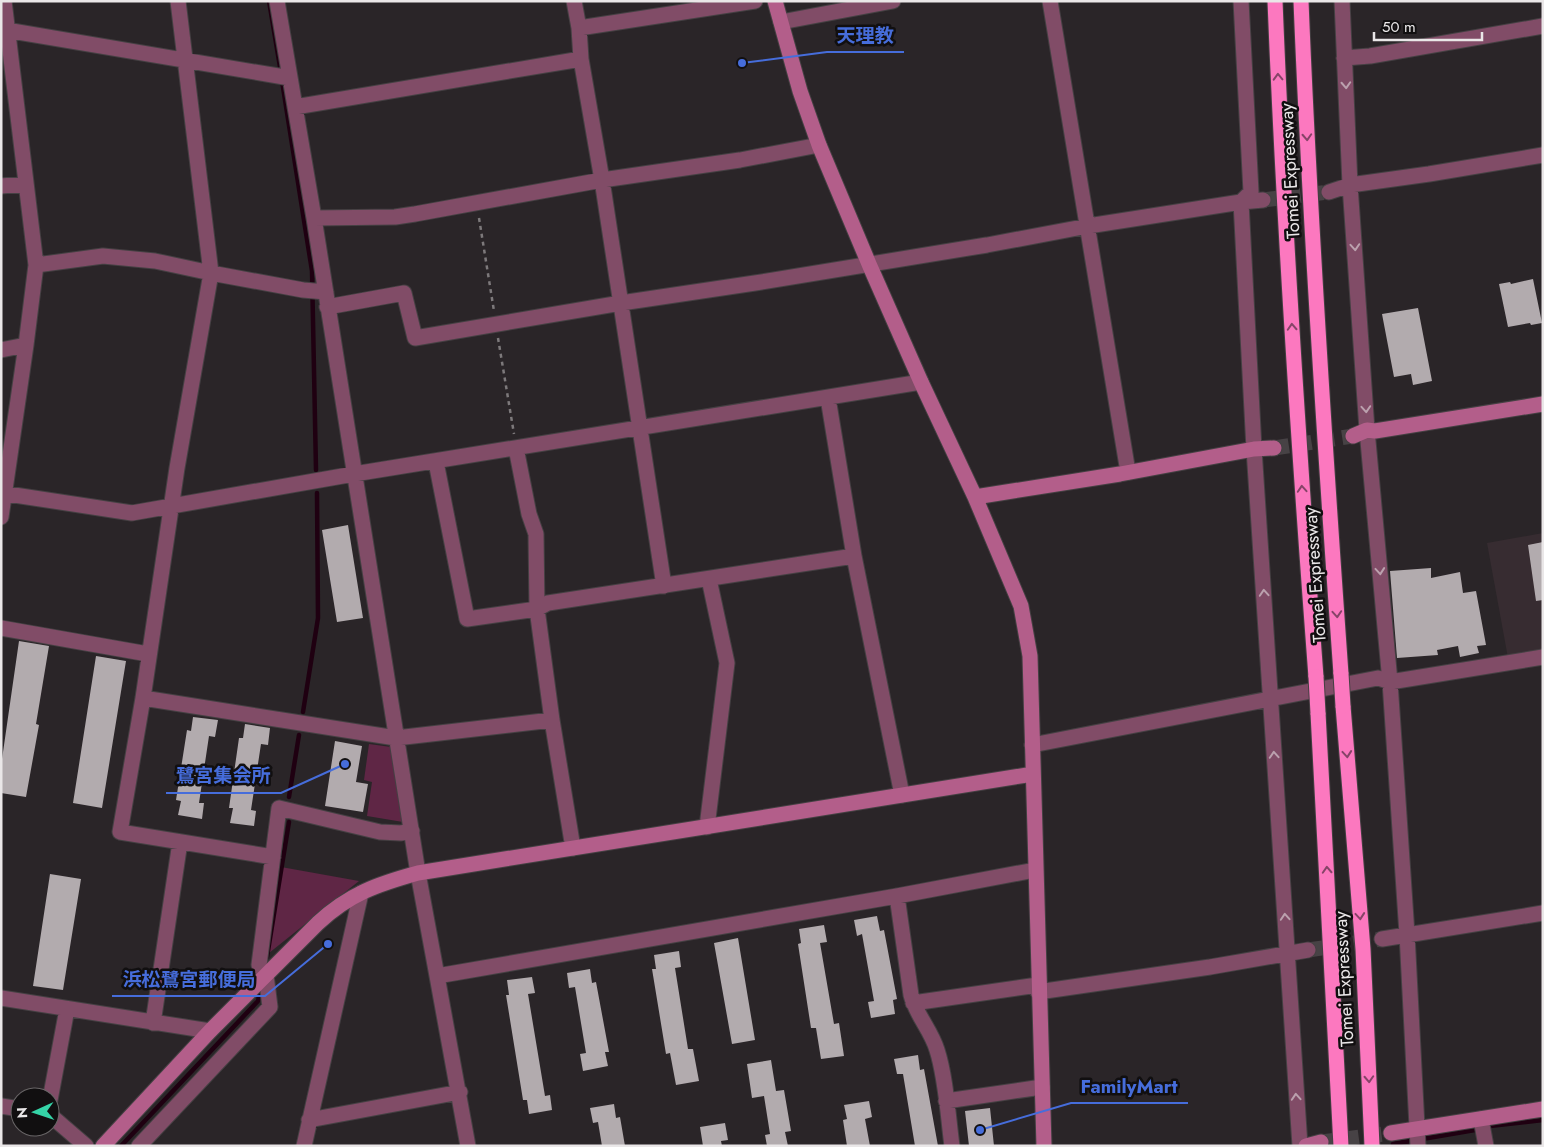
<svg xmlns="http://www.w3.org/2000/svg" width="1544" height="1147" font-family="Jost,'Noto Sans JP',sans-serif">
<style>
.built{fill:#372c31}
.green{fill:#5f2645}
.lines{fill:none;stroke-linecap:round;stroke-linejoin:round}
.stream{stroke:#1f0011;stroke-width:4.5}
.building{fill:#b2abae}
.street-tunnel{stroke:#474245;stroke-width:15;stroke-dasharray:15 8;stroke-linecap:butt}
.secondary-tunnel{stroke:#474245;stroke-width:15;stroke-dasharray:15 8;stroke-linecap:butt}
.street-casing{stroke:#454043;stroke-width:17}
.secondary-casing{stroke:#454043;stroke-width:17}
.highway-casing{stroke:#454043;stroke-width:17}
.path{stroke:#7d797b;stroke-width:2.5;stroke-dasharray:4 4;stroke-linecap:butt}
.street{stroke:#814c67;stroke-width:15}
.secondary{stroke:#b35e8a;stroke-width:15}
.highway{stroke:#fc78bf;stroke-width:15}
.highway-bridge-casing{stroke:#454043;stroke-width:17;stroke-linecap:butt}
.highway-bridge{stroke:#fc78bf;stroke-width:15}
.oneway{stroke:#864468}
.oneway2{stroke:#bba1ae}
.labels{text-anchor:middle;stroke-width:5;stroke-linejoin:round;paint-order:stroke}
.street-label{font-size:18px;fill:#eae7e8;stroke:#110f10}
.leader{fill:none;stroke:#466ddb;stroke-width:2}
.callout-dot{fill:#466ddb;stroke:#110f10;stroke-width:2}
.callout-label{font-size:19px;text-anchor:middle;font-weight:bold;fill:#466ddb;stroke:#110f10;stroke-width:5;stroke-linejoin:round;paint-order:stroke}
</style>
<rect width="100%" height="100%" fill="#2a2528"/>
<!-- built -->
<path class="built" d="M1543,533V652L1508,658L1487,543Z"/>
<!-- green -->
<path class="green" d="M369,744L391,747L403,822L367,816L372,782L364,780Z
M281,867L359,881L269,953Z"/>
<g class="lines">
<!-- stream -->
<path class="stream" d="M269,1L281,73
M282,81L312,271L316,470
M303,712L318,618L317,493
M289,797L299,735
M267,957L289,822
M1490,1126L1543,1120
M1393,1144L1475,1130
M121,1146L258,1001L261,987"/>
</g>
<!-- building -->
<path class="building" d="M1533,279L1542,323L1531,325L1530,323L1508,327L1499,284L1510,282L1511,284Z
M1418,308L1432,381L1413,385L1411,374L1394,377L1382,314Z
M348,525L363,618L337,622L322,530Z
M1543,542V600L1536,601L1528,545Z
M1431,568V578L1460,572L1463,593L1476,591L1486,645L1477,646L1479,653L1460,657L1458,646L1437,650L1438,655L1397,658L1390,571Z
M19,641L49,646L36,724L39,725L26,797L1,793V766Z
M96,656L126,661L102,808L73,803Z
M193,717L218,720L215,737L209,736L199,803H204L202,819L178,815L181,801L176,800L187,730L191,731Z
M245,724L270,728L268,745L261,744L251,810L256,811L254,826L230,823L233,808H229L239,738H243Z
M335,741L362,746L356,782L368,784L363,812L325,806Z
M50,874L81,879L63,990L33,986Z
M877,916L880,931L884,930L897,999L893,1000L895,1014L871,1018L868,1002L874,1001L862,934L857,936L854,920Z
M824,925L827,942L820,943L834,1024L839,1023L844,1056L821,1059L816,1028H811L798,944L801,943L799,929Z
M738,938L755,1040L732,1044L714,943Z
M679,951L681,967L675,968L688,1049H693L699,1081L676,1085L670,1053L666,1054L652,969H656L654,955Z
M590,969L592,983L596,982L609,1052H605L608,1066L583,1071L580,1054L586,1053L575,987L569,988L567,973Z
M532,977L535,993L528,994L545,1096L550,1095L552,1110L529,1114L527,1100H523L506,995H509L507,980Z
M918,1055L920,1070L924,1069L938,1146H915L903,1074H897L894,1059Z
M771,1060L776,1091L784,1090L791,1131L785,1132L788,1146H767L765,1135L770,1134L764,1096L752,1098L747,1064Z
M869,1101L872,1117L865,1119L870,1146H847L843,1120L847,1119L844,1105Z
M614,1104L616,1118L620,1117L625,1146H602L598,1122L593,1123L590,1108Z
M990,1108L994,1146H969L965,1111Z
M725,1123L728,1140L721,1141L722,1146H703L700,1127Z"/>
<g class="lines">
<!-- street-tunnel -->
<path class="street-tunnel" d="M1263,200L1329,192
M1308,950L1382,939"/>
<!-- secondary-tunnel -->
<path class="secondary-tunnel" d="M1274,448L1353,436
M1321,1142L1391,1133"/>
<defs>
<path id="street" d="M178,1L211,273L177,468L143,698L120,832L273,857
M277,1L314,218L418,873L437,976
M574,1L579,28L581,59L602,180L664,586
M1050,1L1128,472
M1241,1L1251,192L1241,202L1254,449L1300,1146
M1342,1L1350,185L1367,430L1390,682L1407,934L1418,1146
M781,22L893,1
M579,28L755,1
M6,30L290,78
M1344,58L1370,56L1543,26
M295,107L581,59
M1,186L25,184
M1329,192L1350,185L1429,174L1543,155
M314,218L395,217L415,214L602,180L740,160L819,145
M36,265L103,256L155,261L211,273L303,290L326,292
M327,307L404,293L415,338L621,303L755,283L987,245L1088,226L1241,202L1263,200
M1,350L26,345
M828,398L854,556L902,795
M516,448L529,514L536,534L537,609L552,720L573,848
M436,462L467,619L537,609L548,603L854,556
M1,493L132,513L354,474L921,382
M1,517L26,345L36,265L4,1
M1,628L148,654
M143,698L396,738L552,720
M1032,745L1378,678L1390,682L1543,657
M707,827L727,663L709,579
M897,896L911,995C916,1015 931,1030 937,1050C946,1078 948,1116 952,1146
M1382,939L1543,913
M1038,992L1210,967L1308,950
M1,998L210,1031
M913,1003L1038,985
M153,1023L180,842
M50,1100L67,1009
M946,1101L1042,1087
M1,1106L20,1109
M50,1115L86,1146
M1481,1119L1486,1146
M309,1120L460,1092
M139,1146L270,1007L266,975L259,965L279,808L380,832L401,833L412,831
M304,1146L361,893
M468,1146L437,976L897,896L1035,870"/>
<path id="secondary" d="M775,1L800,91L819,145L869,264L921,382L975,497L1021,606L1030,656L1044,1146
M1353,436L1367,430L1375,431L1543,404
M975,497L1120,474L1254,449L1274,448
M1391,1133L1543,1109
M103,1146L210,1031L318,923C349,894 378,884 418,873L1033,774
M1306,1146L1321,1142"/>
<path id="highway" d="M1275,1C1284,227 1299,452 1316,677
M1301,1C1310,226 1325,450 1341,674
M1343,706L1363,949L1372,1146
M1318,713L1341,1146"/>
</defs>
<!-- street casing -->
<use href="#street" class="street-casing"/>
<!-- secondary casing -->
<use href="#secondary" class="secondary-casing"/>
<!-- highway casing -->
<use href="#highway" class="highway-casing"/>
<!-- path -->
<path class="path" d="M479,218L494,311
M498,338L514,434"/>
<!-- street -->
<use href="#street" class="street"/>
<!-- secondary -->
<use href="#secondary" class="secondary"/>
<!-- highway -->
<use href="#highway" class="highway"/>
<defs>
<path id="highway-bridge" d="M1341,674L1343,706
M1316,677L1318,713"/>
</defs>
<!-- highway-bridge casing -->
<use href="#highway-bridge" class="highway-bridge-casing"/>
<!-- highway-bridge -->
<use href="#highway-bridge" class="highway-bridge"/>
</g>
<!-- one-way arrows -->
<defs><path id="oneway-chevron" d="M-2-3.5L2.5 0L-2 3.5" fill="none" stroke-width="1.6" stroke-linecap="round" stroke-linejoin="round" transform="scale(1.25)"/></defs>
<g class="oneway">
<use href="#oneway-chevron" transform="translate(1278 77) rotate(-92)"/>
<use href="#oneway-chevron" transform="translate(1307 137) rotate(87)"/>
<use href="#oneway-chevron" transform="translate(1292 327) rotate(-93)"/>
<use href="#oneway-chevron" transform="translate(1302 489) rotate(-94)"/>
<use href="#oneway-chevron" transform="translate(1337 614) rotate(86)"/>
<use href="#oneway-chevron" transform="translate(1347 754) rotate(85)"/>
<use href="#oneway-chevron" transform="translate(1327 870) rotate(-93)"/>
<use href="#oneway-chevron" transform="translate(1360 916) rotate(85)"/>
<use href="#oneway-chevron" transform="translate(1369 1079) rotate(87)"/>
</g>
<g class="oneway2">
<use href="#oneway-chevron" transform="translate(1346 85) rotate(87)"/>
<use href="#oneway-chevron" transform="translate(1355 247) rotate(86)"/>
<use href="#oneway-chevron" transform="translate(1366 409) rotate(86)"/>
<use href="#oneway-chevron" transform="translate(1380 571) rotate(85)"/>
<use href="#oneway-chevron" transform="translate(1264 593) rotate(-94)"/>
<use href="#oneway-chevron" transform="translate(1274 755) rotate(-94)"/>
<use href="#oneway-chevron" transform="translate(1285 917) rotate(-94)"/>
<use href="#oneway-chevron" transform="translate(1296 1097) rotate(-94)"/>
</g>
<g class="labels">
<!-- street labels -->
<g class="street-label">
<text transform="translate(1290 171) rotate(-93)" y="6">Tomei Expressway</text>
<text transform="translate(1315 575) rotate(-94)" y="6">Tomei Expressway</text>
<text transform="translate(1344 979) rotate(-93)" y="6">Tomei Expressway</text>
</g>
</g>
<!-- callouts -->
<path class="leader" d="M742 63L827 52H904M345 764L281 793H166M328 944L265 996H112M980 1130L1071 1103H1188"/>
<g class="callout-dot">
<circle cx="742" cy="63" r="5"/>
<circle cx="345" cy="764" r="5"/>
<circle cx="328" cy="944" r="5"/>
<circle cx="980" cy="1130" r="5"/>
</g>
<g class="callout-label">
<text x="865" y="42">天理教</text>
<text x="223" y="782">鷺宮集会所</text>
<text x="189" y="986">浜松鷺宮郵便局</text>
<text x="1129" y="1093">FamilyMart</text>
</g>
<!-- border -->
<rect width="1544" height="1147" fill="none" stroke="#eae7e8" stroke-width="5"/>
<!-- north arrow -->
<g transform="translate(35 1112) rotate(267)"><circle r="24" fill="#110f10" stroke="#686566"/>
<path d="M0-4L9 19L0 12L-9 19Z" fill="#35d4a7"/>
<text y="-8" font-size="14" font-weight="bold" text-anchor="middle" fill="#eae7e8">N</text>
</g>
<!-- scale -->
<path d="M1374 32v8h108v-8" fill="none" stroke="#eae7e8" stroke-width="2.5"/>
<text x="1382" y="32" font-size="15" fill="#eae7e8" stroke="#110f10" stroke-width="4" paint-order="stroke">50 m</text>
</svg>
